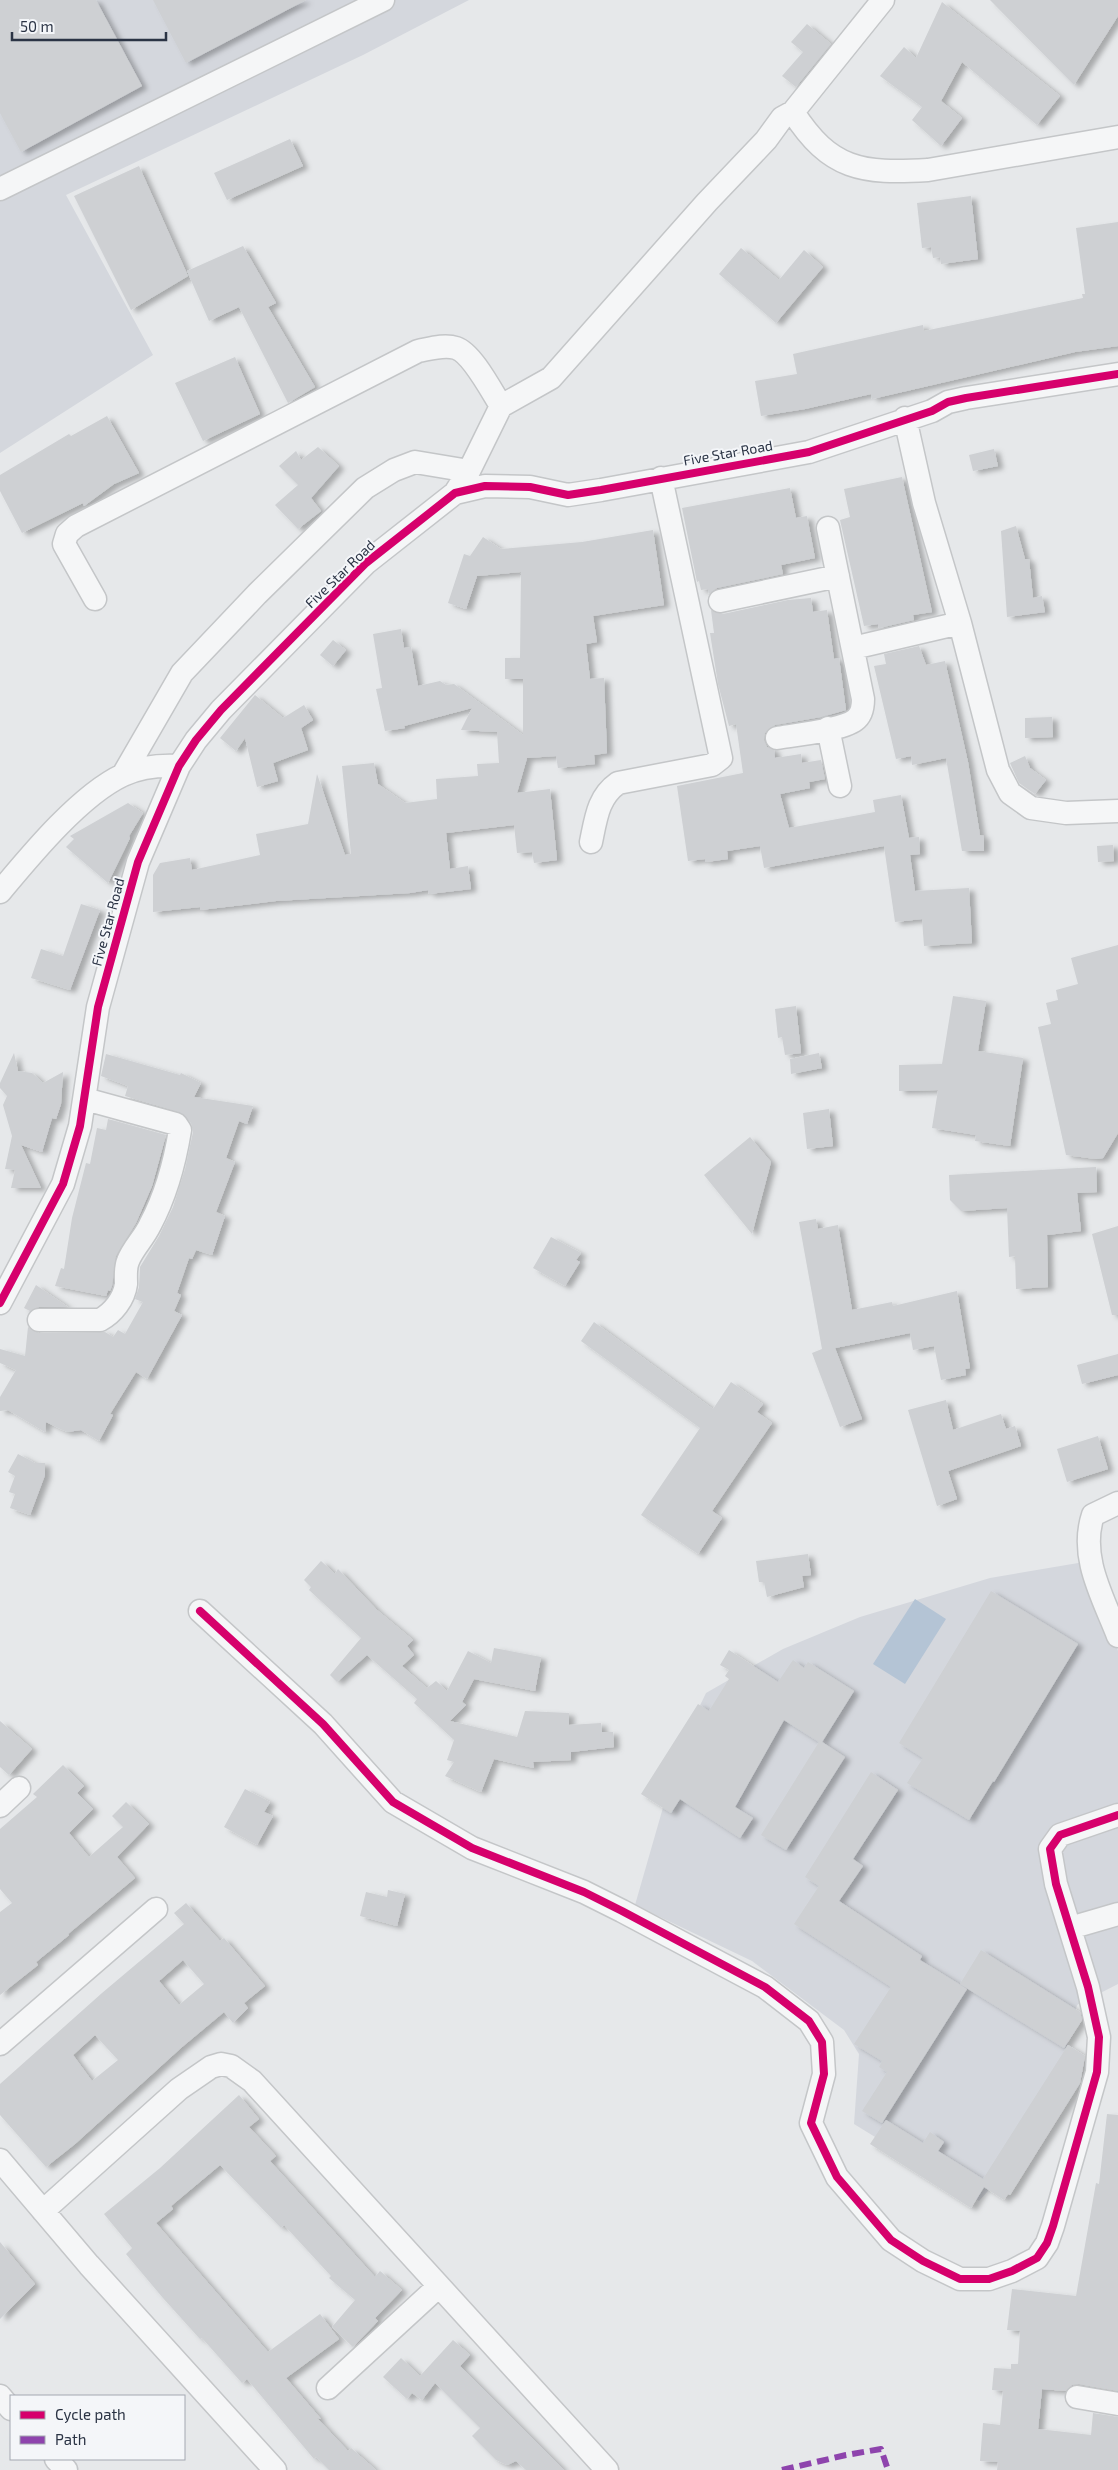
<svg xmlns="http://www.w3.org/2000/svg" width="1118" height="2470" font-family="'Exo 2',sans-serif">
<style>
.built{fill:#d4d7dd}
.water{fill:#b4c4d5}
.building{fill:#ced0d3;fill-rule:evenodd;filter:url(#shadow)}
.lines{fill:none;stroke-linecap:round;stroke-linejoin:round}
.street-casing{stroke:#c4c6c8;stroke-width:25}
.street{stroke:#f5f6f7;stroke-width:22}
.quiet{stroke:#8e44ad;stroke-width:6;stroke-dasharray:12 6;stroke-linecap:butt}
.cycleway-casing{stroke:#f4f6f9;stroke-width:11}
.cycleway{stroke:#d6006c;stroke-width:8}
.labels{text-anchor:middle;stroke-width:4;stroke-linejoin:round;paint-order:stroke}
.street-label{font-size:14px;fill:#2b3445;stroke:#f4f6f9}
</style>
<defs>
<filter id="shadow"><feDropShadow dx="5.5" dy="3" stdDeviation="2.5" flood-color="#0004"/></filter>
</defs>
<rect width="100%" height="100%" fill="#e6e8ea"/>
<!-- built -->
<path class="built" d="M0,0H469L363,55L66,195L153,355L0,453Z
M1090,1561L1118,1651V1984L1077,2005L1048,2124L979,2201L854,2124L859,2054L844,2030L752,1961L635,1905L681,1745L706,1693L783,1649L860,1617L990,1578Z"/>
<!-- water -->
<path class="water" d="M915,1599L946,1619L905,1684L873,1664Z"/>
<!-- building -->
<path class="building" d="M0,0H96L142,86L21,152L0,113Z
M153,0H306L186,63Z
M990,0H1118V16L1074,85Z
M942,2L1060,96L1037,125L962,62L941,101L962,118L941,146L912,120L922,107L880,76L904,47L916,58Z
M807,24L831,44L796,87L782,76L803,52L791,42Z
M290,139L303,166L227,200L214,173Z
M139,166L188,276L131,310L74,196Z
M971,196L978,259L941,264L940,257L933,258L931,247L922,248L917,203Z
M1118,222V346L1075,352L872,399L871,394L805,409L761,416L755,381L797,374L793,354L923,325L924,331L1083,298L1082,294H1085L1076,228Z
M243,246L276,303L268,307L315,387L288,403L239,307L209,321L187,271Z
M741,248L779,280L804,250L823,267L776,323L719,274Z
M235,357L260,414L203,441L175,383Z
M107,416L139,473L114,484L84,506L83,503L22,533L0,491V475L69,434L71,436Z
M318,447L339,466L311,498L321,511L298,529L275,505L298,485L279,466L296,451L301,460Z
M994,449L998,466L973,471L969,455Z
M902,477L932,612L913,615L914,620L879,628L878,624L864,626L840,520L850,517L844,489Z
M790,488L796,518L807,516L815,558L781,565L783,574L717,588L709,594L708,589L701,590L699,581L697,582L682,508Z
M1016,526L1025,559H1029L1033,598L1042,596L1045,612L1007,617L1001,531Z
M653,530L664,605L593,616L597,642L586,644L590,679L604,678L607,753L594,755L595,764L558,768L556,756L527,758L517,793L550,789L557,860L534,863L532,852L517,853L514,825L446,833L450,869L468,866L471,889L429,894L428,890L410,893L276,901L200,910V907L153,912V875L160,863L190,858L192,870L260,855L256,834L308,824L317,774L345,855L351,854L342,766L374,763L378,784L405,803L437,799L436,779L478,776L477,764L499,763L497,732L461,730L472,708L404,726L405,728L385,731L376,689L382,688L373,634L401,629L404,648L411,647L418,686L440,681L446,685L454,684L523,735V679H505V658H520L521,572L477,576L466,609L448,603L464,554L470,556L483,537L501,549L582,542Z
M811,598L813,612L827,610L834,659L839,658L846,710L821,717L775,725L765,733L764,740L767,747L774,750L775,758L801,754L802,763L821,760L825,779L809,782L810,788L780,794L789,828L875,812L873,800L901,795L909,838L919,837L920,854L910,855L915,891L969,888L972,943L924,946L922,919L895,922L884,846L764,868L760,846L727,851L728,859L706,862L705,859L688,861L677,786L743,773L736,724L729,726L718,684L710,633H714L711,610L723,614L788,600Z
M333,640L346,650L333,666L320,655Z
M919,646L926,665L945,661L968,762L980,835L984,836V851H962L946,758L912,765L911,756L896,759L874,666L886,664L884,654Z
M255,695L283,718L304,705L313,720L301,728L308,750L273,763L278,781L257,787L245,738L236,751L220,738Z
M1052,717L1053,737L1025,738V718Z
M1025,756L1030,768L1046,780L1035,794L1019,783L1010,763Z
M128,803L143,813L129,836L130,838L108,883L66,847L74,839L70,836Z
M1113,845L1114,861L1098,862L1097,846Z
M81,904L100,910L70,990L31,978L41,949L63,956Z
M1118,945V1133L1103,1158L1096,1159L1066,1155L1038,1027L1051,1024L1046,1003L1058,1000L1056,990L1078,984L1071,958Z
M953,996L986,1001L978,1051L1023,1058L1010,1146L975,1141L976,1135L932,1128L938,1090L899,1091V1065L942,1064Z
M796,1006L801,1053L785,1055L782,1037L778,1038L775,1009Z
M14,1053L18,1071L32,1073L43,1083L63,1072L61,1104L56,1119L52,1118L42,1152L21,1145L41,1188H11L15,1170L5,1169L12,1136L3,1105L7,1096L0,1088V1083Z
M819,1053L822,1068L791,1074L790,1059Z
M106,1054L180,1075L181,1073L201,1083L194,1097L253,1106L247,1124L239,1121L226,1158L235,1162L216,1212L225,1216L212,1255L196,1250L192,1259L189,1258L177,1293L181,1295L174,1311L182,1315L147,1379L136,1372L110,1414L113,1415L99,1441L81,1430L67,1432L46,1422L45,1432L8,1410L0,1411V1397L16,1370L0,1363V1349L25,1356L28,1327L39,1333L105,1332L113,1337L118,1330L125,1334L143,1302L135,1299L139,1287L140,1267L159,1236L173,1207L185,1169L193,1132L191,1123L180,1112L125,1096L128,1086L101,1076Z
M829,1109L833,1146L807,1149L803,1113Z
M108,1119L166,1135L152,1186L136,1223L116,1256L112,1286L110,1291L108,1290L106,1296L55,1286L61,1268L64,1269L72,1218L86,1163L90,1164L97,1128L106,1130Z
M750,1137L771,1162L752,1234L704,1175Z
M1096,1167L1097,1192L1077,1193L1081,1231L1047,1235L1048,1287L1016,1289L1015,1256L1009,1257L1007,1208L961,1211L950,1200L949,1175Z
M816,1219L818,1229L838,1225L852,1310L892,1302L893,1306L957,1291L970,1368L965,1369L966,1375L941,1380L934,1346L913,1350L910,1333L835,1348L862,1419L840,1427L812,1353L822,1349L799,1222Z
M1118,1226V1315H1112L1092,1234Z
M551,1237L581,1253L576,1260L580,1262L565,1286L533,1268Z
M36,1285L68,1307H39L30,1311L24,1308Z
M594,1322L713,1409L731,1382L763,1404L757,1412L772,1423L712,1511L722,1518L698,1554L641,1515L700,1428L581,1341Z
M1118,1354V1375L1082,1384L1077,1365Z
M946,1400L953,1430L1001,1414L1006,1429L1015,1426L1021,1446L948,1471L957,1499L937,1506L908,1410Z
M1098,1436L1108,1469L1067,1482L1057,1449Z
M18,1454L35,1463H45V1475L30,1515L10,1508L15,1494L9,1492L15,1476L8,1472Z
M808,1554L811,1575L802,1576L804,1587L767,1597L764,1582H759L756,1561Z
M321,1561L335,1574L338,1569L377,1610L413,1640L407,1646L414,1655L402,1666L427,1688L436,1681L447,1691L468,1651L491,1663L494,1648L541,1657L535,1691L474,1679L462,1702L466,1705L450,1721L517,1737L525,1711L569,1713V1725L601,1723L602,1732H613L614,1747L571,1752V1760L533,1762L534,1768L494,1759L481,1792L445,1776L454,1762L447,1760L454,1740L414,1703L417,1699L367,1655L337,1682L330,1675L361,1638L309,1590L311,1587L304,1580Z
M991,1591L1078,1644L994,1782L993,1781L969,1820L907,1783L923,1758L899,1743Z
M729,1650L778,1682L793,1660L804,1668L808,1662L854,1691L822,1742L845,1757L786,1850L761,1835L819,1742L784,1720L735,1807L753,1818L740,1838L680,1799L671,1813L641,1794L698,1704L709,1711L729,1679L725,1676L729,1670L720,1665Z
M0,1721L32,1749L9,1775L0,1767Z
M63,1765L84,1786L77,1793L93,1809L69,1833L89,1857L123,1827L112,1816L126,1802L149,1824L117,1857L135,1878L68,1934L69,1935L36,1962L38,1965L0,1995V1912L12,1903L0,1889V1829L37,1797L33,1794Z
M871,1772L898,1790L853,1859L863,1866L839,1901L922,1956L920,1960L967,1989L882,2123L862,2111L887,2072L879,2067L882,2061L854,2044L891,1987L794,1924L819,1886L805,1877Z
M245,1789L270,1802L264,1812L273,1816L257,1845L224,1827Z
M388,1890L405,1894L397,1926L360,1916L366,1892L387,1897Z
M186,1903L220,1941L224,1938L265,1986L244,2003L248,2008L233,2023L224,2012L182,2047L75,2144L46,2167L0,2115V2084L102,1993L184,1924L174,1913ZM183,1960L204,1984L179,2005L159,1981ZM95,2035L118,2060L92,2081L73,2055Z
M981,1950L1080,2012L1082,2020L1064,2048L960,1984Z
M1068,2045L1085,2056L1080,2083L1010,2195L1008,2194L1004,2200L984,2187L971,2208L870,2144L886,2120L923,2143L930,2132L944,2142L938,2151L983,2179Z
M239,2095L259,2119L249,2127L276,2156L270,2161L375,2277L380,2271L402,2290L375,2318L378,2321L353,2347L332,2327L355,2300L329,2278L331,2276L284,2225L281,2228L220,2165L171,2206L173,2209L156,2223L268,2352L320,2314L339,2339L286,2378L321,2419L317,2418L348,2451L351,2448L376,2470H329L316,2457L314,2459L247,2379L242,2383L202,2338L200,2339L163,2298L126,2254L132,2248L104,2214L160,2168Z
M1107,2114L1118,2115V2391L1079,2384L1072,2385L1066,2391L1042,2389L1038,2429L1091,2435L1093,2413L1118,2417V2470H997L998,2462L980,2461L983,2423L1000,2425L1003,2391L992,2390L994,2368L1011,2369V2364H1018L1020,2331L1007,2330L1012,2289L1076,2296L1096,2183L1099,2184Z
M0,2242L35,2284L0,2319Z
M453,2340L470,2355L460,2366L564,2470H526L516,2461L507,2465L496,2460L472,2436L480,2428L435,2383L422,2400L412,2393L407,2399L383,2377L401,2358L420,2376Z"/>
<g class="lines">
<defs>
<path id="street" d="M793,112C830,170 862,174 928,170L1118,137
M0,189L383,0
M905,418L924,503L960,623L998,770L1010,793L1031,808L1066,813L1118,811
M455,493L469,471L501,406L551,378L707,202L766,140L782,118L793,112L883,0
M95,599L64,544L67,534L76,526L418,351C429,349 444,344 456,348C472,353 492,392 501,406
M720,601L838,576
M853,648L960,623
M828,728L840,786
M777,738C795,735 842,730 855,720C862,715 863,707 863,699L828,528
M123,775L182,673L257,594L365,488L394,470L415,462L469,471
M591,842C596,818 598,797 618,783L712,765L721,758L661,478
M0,892C30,856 80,795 123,775C140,767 160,765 179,766
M0,1303L63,1184L80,1126L98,1007L138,862L179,766L196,740L221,710L366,563L455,493L485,486L530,487L568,495L601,490L809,452L932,411L948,402L966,398L1118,374
M39,1320H100C113,1313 124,1299 126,1284C126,1276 125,1268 128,1261C133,1248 144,1238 150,1225C165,1197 175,1161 180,1130L176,1124L85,1099
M1118,1503L1093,1515C1079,1557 1103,1597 1118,1636
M200,1611L323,1724L393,1802L472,1848L584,1892L622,1911L765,1987L809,2021L822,2042L824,2074L811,2123L837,2177L891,2240L923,2261L960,2279H989L1012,2271L1037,2258L1047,2243L1053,2226L1097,2072L1099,2037L1088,1987L1056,1884L1050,1849L1060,1835L1118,1815
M0,1806L19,1788
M1070,1928L1118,1914
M0,2044L156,1909
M0,2160L89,2265L275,2470
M43,2211L179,2089L211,2067L221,2064L231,2066L252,2081L607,2470
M328,2388L439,2286
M0,2396L11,2409
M1077,2397L1118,2404
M56,2459L66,2470"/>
</defs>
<!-- street casing -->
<use href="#street" class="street-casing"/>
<!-- street -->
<use href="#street" class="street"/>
<!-- quiet -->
<path class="quiet" d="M782,2470L846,2455L881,2449L888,2470"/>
<defs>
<path id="cycleway" d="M0,1303L63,1184L80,1126L98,1007L138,862L179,766L196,740L221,710L366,563L455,493L485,486L530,487L568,495L601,490L809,452L932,411L948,402L966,398L1118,374
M200,1611L323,1724L393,1802L472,1848L584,1892L622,1911L765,1987L809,2021L822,2042L824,2074L811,2123L837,2177L891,2240L923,2261L960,2279H989L1012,2271L1037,2258L1047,2243L1053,2226L1097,2072L1099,2037L1088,1987L1056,1884L1050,1849L1060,1835L1118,1815"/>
</defs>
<!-- cycleway casing -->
<use href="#cycleway" class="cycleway-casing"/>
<!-- cycleway -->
<use href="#cycleway" class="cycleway"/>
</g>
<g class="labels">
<!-- street labels -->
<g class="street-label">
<text transform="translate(728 453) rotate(-10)" y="5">Five Star Road</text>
<text transform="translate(340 574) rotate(-44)" y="5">Five Star Road</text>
<text transform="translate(108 922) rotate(-75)" y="5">Five Star Road</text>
</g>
</g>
<!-- legend -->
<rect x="10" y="2395" width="175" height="65" fill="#f4f6f9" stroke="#a4a8b1"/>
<rect x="20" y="2411" width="25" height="8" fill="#d6006c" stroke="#a4a8b1"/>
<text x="55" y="2420" font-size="15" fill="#2b3445">Cycle path</text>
<rect x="20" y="2436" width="25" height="8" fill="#8e44ad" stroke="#a4a8b1"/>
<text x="55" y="2445" font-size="15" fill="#2b3445">Path</text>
<!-- scale -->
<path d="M12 32v8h154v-8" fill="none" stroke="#2b3445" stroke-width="2.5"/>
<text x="20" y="32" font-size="15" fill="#2b3445" stroke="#f4f6f9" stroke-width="4" paint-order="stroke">50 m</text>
</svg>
